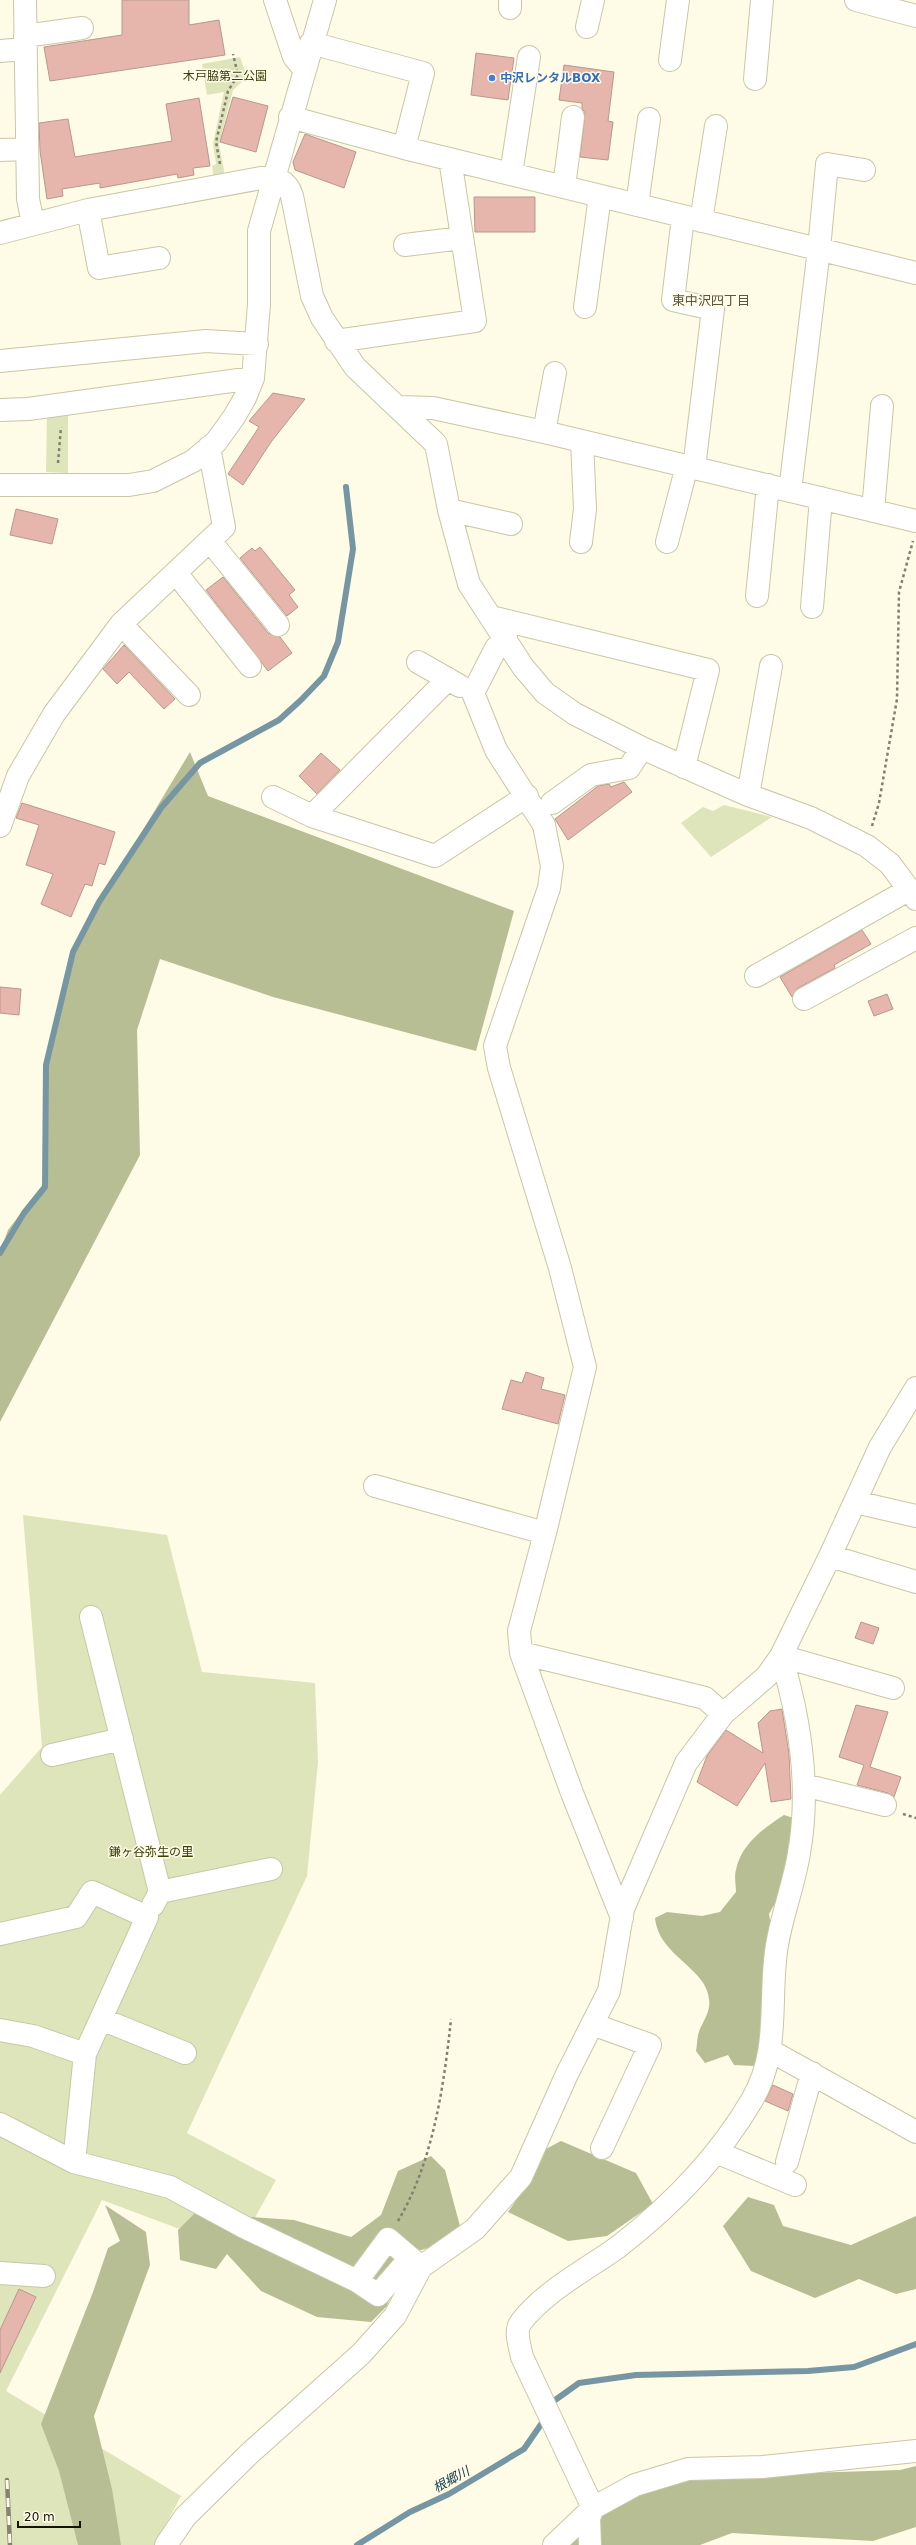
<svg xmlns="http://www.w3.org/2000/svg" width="916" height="2545" font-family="'DejaVu Sans','Noto Sans JP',sans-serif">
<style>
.green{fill:#dfe5ba}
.forest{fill:#b8be93}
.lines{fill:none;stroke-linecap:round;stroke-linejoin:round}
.stream{stroke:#7696a3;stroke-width:6}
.building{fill:#e6b6ac;stroke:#b9978f}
.minor-casing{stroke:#cac6a6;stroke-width:24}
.path{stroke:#817f6f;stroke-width:2.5;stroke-dasharray:3 3;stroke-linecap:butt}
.minor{stroke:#fff;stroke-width:22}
.rail-casing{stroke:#858373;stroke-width:4.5}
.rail{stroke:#fefbe7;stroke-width:3;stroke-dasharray:9;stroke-linecap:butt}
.shop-dot{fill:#3f7fe0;stroke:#fefbe7;stroke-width:1.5}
.labels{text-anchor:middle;stroke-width:3;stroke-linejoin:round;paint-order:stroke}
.park-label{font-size:12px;fill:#383c07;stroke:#fefbe7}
.shop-label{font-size:12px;font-weight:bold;fill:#366cbe;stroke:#fefbe7;text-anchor:start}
.neighbourhood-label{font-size:13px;fill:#5b563a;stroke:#fefbe7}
.water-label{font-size:13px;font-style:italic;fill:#0e3747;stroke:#fefbe7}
</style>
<rect width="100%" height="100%" fill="#fefbe7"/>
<!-- green -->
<path class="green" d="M240,57L247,77L233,90L219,144L225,176L214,178L212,166L216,164L213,144L224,92L207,95L202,64Z
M68,409V473L46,472L47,411Z
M724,805L772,817L711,857L681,823L703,807L713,811Z
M23,1515L167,1535L202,1672L315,1683L318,1762L307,1876L187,2133L276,2180L244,2237L177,2228L102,2200L6,2391L181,2496L155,2545H0V1795L42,1747Z"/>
<!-- forest -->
<path class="forest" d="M190,752L208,796L514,911L476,1051L273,997L160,959L137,1030L140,1155L0,1422V1252L8,1230L44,1183L45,1062L76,941Z
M784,1815L797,1819L783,1889L769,1914L772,1932L763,2043L754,2066L734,2065L728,2055L705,2063L696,2051C697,2046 697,2040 698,2035C700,2026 708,2016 709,2007C714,1969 659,1959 655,1918L667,1912L702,1916L720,1912L736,1892C736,1885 734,1876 736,1870C741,1844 764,1828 784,1815Z
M561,2141L636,2173L653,2204L607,2236L568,2241L508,2212L529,2182L544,2150Z
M431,2156L445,2170L461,2230L448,2242L418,2251L401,2263L387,2306L371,2322L317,2317L261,2291L227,2254L216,2269L180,2260L178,2230L195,2213L294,2220L351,2237L381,2215L398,2171Z
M748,2197L774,2205L783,2226L851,2245L916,2216V2289L896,2294L859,2279L815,2298L751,2271L723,2226Z
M105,2205L146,2232L150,2265L94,2416L112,2489L121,2545H78L59,2471L41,2424L93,2292L108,2248L120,2241Z
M916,2466V2527L873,2541L732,2533L700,2545H564L599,2513L635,2492L688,2477L900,2470Z"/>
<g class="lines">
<!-- stream -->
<path class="stream" d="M0,1253L24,1213L45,1187L46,1065L73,952L99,902L161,808L200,763L279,720L301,700L324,676L338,642L353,549L346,487
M551,2403L579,2383L636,2375L808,2371L854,2367L916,2344
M357,2545L410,2512L449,2494L524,2449L544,2420"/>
</g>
<!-- building -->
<path class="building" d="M122,0H189V25L219,20L225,55L50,81L44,47L122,35Z
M476,53L514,58L508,100L471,95Z
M564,65L614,72L608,121L613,122L608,160L580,157L585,113L582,108V103L559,100Z
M233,97L268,106L256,152L220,142Z
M199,98L210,166L193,168L194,175L178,178L177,174L100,188V183L62,189L63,196L47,199L40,151L39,123L68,119L75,157L172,141L166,104Z
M305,134L356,152L344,188L295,170L293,162Z
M474,197H535V232H475Z
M273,393L305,399L271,442L243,485L228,474L259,427L249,421Z
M16,509L58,519L52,544L10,535Z
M260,547L295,590L289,595L298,607L287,616L240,558L252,548L255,551Z
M223,577L268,633L280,637L292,653L268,671L206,590Z
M124,645L175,699L164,709L129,672L117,684L103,669Z
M321,753L340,770L317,794L299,776Z
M624,782L632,792L568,840L555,819L598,786L609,784L611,787Z
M22,803L115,832L105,865L99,863L92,886L85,884L71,917L41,904L53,874L26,865L39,825L16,818Z
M862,930L871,944L834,965L835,968L798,988L792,997L780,977Z
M0,987L21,989L19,1015L0,1013Z
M887,994L893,1009L874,1016L868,1001Z
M526,1372L544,1378L541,1389L565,1395L558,1424L502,1409L511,1380L522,1383Z
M861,1622L879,1628L873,1644L855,1638Z
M856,1705L888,1712L870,1767L901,1777L894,1797L888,1793L857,1785L864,1765L839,1757Z
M782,1709L789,1754L791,1799L771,1802L765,1763L737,1806L697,1782L707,1756L726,1730L763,1753L758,1723L770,1711Z
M773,2085L793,2094L788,2111L765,2101Z
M19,2289L36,2297L0,2373V2330Z"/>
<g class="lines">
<defs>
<path id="minor" d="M25,0L28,199L33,223
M275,0L294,57L304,69
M856,0L916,16
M510,8V0
M587,27L593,0
M25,36L82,28
M311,43L423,73L404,148
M0,51L25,49
M670,60L678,0
M755,79L762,0
M290,117L404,148L916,273
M0,150L27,149
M511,174L529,57
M564,187L573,117
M637,205L649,119
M88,210L99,268L159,258
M683,217L673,300L713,309L694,468
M701,221L716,126
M0,233L88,210L261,178C277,178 287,179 292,196L312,296L322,318L355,367L436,444L449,510L469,584L523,667L545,693L575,714L642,748L748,795L811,818L867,846L890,864L916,899
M405,245L462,238
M585,307L600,196
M336,341L475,321L450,159
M0,361L206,341L257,344
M399,407L433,408L544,432L916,521
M0,410L28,409L253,378
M544,432L555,373
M0,485H129L153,481L193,461L216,442L234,417L245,398L253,378L259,304V231L325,0
M790,491L819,249L827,164L864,170
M449,510L511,524
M873,511L882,406
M210,541L278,625
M581,542L585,509L582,441
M667,542L687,466
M176,573L250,666
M757,596L768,485
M812,607L821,498
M491,617L708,670L684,767
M121,624L189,695
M506,638L496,648L473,693L496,750L544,825L552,866L549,888L495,1046L499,1068L560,1268L585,1367L545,1533L519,1631L521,1653L572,1793L622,1918
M418,662L460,686
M748,795L771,666
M273,797L312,816L435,856L527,796
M552,803L591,775L629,768L642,748
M312,816L448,679
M0,826L18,776L54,714L121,624L224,527L209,447
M756,976L910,889
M804,999L916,938
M375,1486L545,1533
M855,1502L916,1516
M830,1556L916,1582
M91,1617L160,1892
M521,1653L705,1698L723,1714
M781,1656L893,1688
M52,1755L122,1739
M804,1785L885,1805
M153,1905L160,1892L271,1869
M0,1934L76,1917L92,1892L147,1917L85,2054L74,2162
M101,2019L185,2053
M592,2024L650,2045L602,2148
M0,2030L33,2036L85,2054
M771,2051L916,2132
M0,2124L74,2162L170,2187L244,2227L357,2281L388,2239L421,2267
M716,2152L795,2185
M787,2162L812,2073
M0,2273L44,2276
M357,2281L378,2295L410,2258
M166,2545L185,2517L250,2453L361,2354L395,2316L421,2267L475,2229L521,2177L567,2074L609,1991L623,1909L686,1763L723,1714L767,1676L781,1656L830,1556L880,1447L916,1388
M554,2545L593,2508L635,2485L688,2469L762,2467L916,2451
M590,2545L589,2518L593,2508L522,2357C520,2346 514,2331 521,2322C546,2290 586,2270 618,2247C671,2206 718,2158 752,2100C780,2052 769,2004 776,1952C780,1919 794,1886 799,1853C811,1786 800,1719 781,1656"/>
</defs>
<!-- minor casing -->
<use href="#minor" class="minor-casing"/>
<!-- path -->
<path class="path" d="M220,164L216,142L228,91L238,75L233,54
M58,463L61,427
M872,826L879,803L897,699L899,592L913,541
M903,1814L916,1818
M398,2221C433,2162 444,2086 451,2019"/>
<!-- minor -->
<use href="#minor" class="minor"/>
<defs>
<path id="rail" d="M7,2480L10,2545"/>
</defs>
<!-- rail casing -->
<use href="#rail" class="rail-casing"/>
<!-- rail -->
<use href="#rail" class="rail"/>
</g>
<!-- markers -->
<circle class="shop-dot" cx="492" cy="78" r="4"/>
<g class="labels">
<!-- park labels -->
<g class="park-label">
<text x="225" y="80">木戸脇第二公園</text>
<text x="151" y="1856">鎌ヶ谷弥生の里</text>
</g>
<!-- shop labels -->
<g class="shop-label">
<text x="500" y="82">中沢レンタルBOX</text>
</g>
<!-- neighbourhood labels -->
<g class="neighbourhood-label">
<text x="711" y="305">東中沢四丁目</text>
</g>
<!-- water labels -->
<g class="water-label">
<text transform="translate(451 2479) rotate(-29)" y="5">根郷川</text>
</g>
</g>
<!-- scale -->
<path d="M18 2521v6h62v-6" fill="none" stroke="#151308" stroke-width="2"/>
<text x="24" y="2521" font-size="12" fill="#151308" stroke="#fefbe7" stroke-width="3" paint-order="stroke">20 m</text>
</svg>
